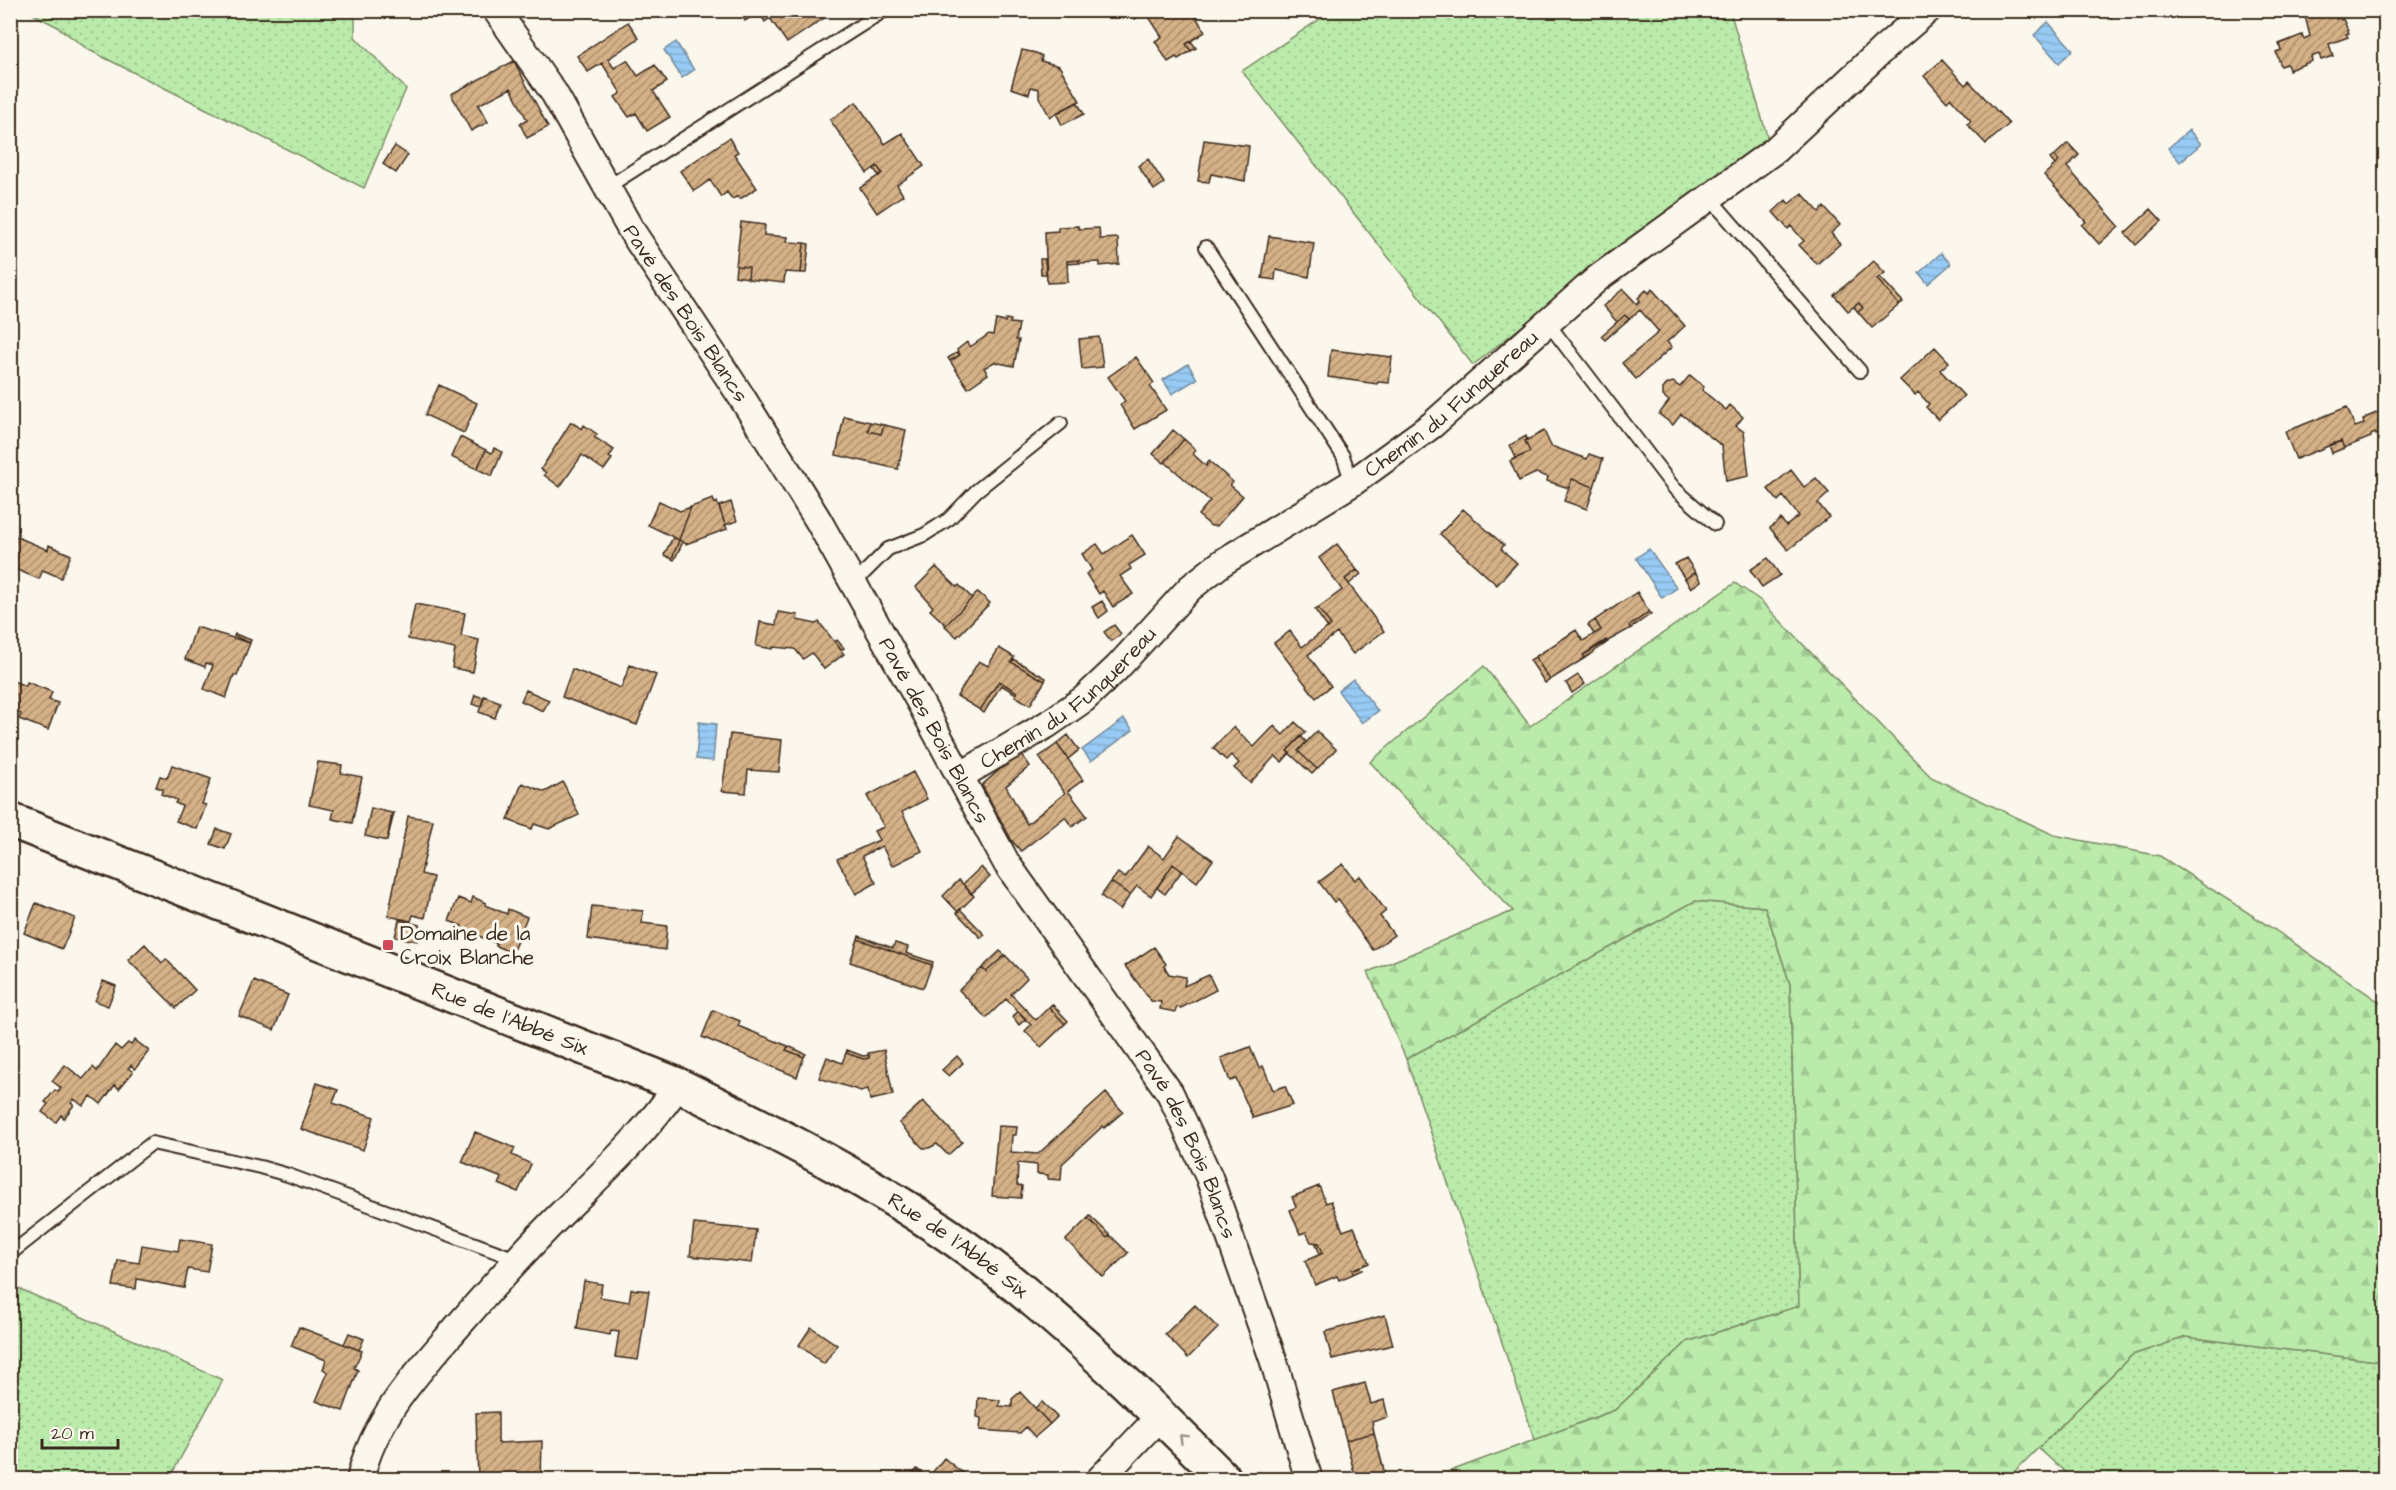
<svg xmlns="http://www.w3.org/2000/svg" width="2396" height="1490" font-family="'Architects Daughter',sans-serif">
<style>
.grass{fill:url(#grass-dots);stroke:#7a8a64;stroke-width:1.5}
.forest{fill:url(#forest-firs);stroke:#7a8a64;stroke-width:1.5}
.water{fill:url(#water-rules);stroke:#728a9e;stroke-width:1.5}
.building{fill:url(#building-hatch);stroke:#3b2a1e;stroke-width:1.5}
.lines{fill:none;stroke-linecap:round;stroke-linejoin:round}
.service-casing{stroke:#3b2a1e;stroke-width:16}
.minor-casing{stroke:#3b2a1e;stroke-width:30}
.secondary-casing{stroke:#3b2a1e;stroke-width:38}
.service{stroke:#fbf7ec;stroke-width:12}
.minor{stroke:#fbf7ec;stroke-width:26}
.secondary{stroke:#fbf7ec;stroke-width:33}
.oneway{stroke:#9b9085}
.poi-dot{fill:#d1495b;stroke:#fbf7ec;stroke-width:2}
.labels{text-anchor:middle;stroke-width:6;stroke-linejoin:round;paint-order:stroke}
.street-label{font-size:21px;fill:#3b2a1e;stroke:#fbf7ec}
.poi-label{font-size:21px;fill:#3b2a1e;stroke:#fbf7ec;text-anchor:start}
</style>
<defs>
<pattern id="grass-dots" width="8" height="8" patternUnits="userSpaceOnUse" patternTransform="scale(1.5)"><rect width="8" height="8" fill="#baebab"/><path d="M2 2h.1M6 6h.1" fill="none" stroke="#a1ca93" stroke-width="1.8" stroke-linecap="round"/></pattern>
<pattern id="forest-firs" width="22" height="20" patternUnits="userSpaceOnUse" patternTransform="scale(1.5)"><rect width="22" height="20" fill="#baebab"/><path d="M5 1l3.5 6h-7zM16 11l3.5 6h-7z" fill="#a1ca93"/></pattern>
<pattern id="water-rules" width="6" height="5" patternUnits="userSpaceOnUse" patternTransform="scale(1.5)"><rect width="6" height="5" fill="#97caf4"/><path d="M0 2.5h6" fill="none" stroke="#83aed1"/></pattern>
<pattern id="building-hatch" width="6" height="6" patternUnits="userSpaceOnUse" patternTransform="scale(1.5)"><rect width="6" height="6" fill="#d5b187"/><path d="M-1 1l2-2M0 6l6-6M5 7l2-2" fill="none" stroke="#ae906e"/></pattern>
</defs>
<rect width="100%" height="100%" fill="#fbf7ec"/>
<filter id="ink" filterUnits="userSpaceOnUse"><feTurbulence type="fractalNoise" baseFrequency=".0167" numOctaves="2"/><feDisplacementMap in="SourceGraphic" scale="12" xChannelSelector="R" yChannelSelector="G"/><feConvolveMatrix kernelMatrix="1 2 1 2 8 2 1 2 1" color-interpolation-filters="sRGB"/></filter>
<g filter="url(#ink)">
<!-- grass -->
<path class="grass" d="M27,11H355V37L406,89L364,188L89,50L56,26Z
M1332,11H1730L1769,142L1620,249L1473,365L1242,71Z
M1695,901L1765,907L1790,984L1799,1306L1687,1342L1615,1410L1535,1440L1406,1059Z
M11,1285L223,1380L169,1479H11Z
M2186,1337L2385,1362V1479H2073L2038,1448L2132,1355Z"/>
<!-- forest -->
<path class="forest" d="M1735,583L1761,601L1931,777L2054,835L2160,856L2275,930L2385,1006V1362L2186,1337L2132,1355L2007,1479H1429L1615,1410L1687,1342L1799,1306L1790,984L1765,907L1695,901L1406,1059L1368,972L1513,911L1370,762L1484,666L1530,726Z"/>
<!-- water -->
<path class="water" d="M2048,22L2073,50L2059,63L2034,35Z
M676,42L694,70L682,78L664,50Z
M2189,130L2201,144L2180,162L2168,148Z
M1941,253L1951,264L1928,284L1919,273Z
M1188,364L1197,379L1172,394L1163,380Z
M1649,549L1677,588L1662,598L1636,558Z
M1353,679L1378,711L1362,723L1338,691Z
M1124,719L1133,730L1091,761L1082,750Z
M699,722L716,724L713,761L696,759Z"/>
<!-- building -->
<path class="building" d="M738,10H823L827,16L787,43L770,18L765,22L759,12L745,21Z
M1130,10H1192L1205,32L1186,44L1191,51L1178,59L1176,57L1168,62L1155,41L1162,37L1146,12L1135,19Z
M2102,10H2119V11L2109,19Z
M2135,10H2154L2141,18Z
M2294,10H2336V19L2340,17L2341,20L2343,19L2349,33L2346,34L2348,37L2329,44L2333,56L2321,60L2319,54L2311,57L2312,61L2289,70L2287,64L2281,66L2276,52L2281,50L2279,44L2302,35L2304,39L2310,36L2304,12L2296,15Z
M628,22L639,38L608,59L614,68L627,60L638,76L655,65L667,82L653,91L670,117L647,131L636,113L629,117L615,97L621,93L602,63L588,72L577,56Z
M1191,41L1196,48L1191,51L1186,44Z
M1022,50L1036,53L1042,56L1041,61L1059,66L1080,101L1050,117L1039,97V89L1031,87L1029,94L1011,88Z
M1942,60L1965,85L1969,81L2009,124L1986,144L1967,124L1971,121L1951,98L1947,102L1924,76Z
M514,61L548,127L527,138L520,124L527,120L511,88L478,105L488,122L471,131L451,94Z
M856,102L885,144L902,133L924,166L897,185L903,195L877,213L860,188L882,173L877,166L867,173L830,120Z
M1077,102L1084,114L1062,125L1056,113Z
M729,138L738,152L734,154L757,188L740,199L738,196L732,199L727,192L721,197L710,180L694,191L680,171Z
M1204,140L1249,146L1245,181L1211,174L1209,182L1198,181Z
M2068,143L2079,155L2067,167L2119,226L2099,244L2082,225L2086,222L2044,175L2059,161L2054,156Z
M395,146L408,155L396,173L383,164Z
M2054,156L2059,161L2055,165L2050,159Z
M1148,159L1164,183L1154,190L1138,166Z
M877,166L882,173L879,176L874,169Z
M1802,193L1819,212L1824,207L1840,225L1831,233L1840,244L1817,264L1799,245L1804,241L1791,226L1788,229L1773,212L1786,200L1789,204Z
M2151,209L2162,221L2136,245L2125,233Z
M741,222L765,225L764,235L788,237L787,242L804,243L801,273L785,272L784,283L748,279L749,267L736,266Z
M1078,226L1079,229L1099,228L1100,239L1118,238L1119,264L1100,266V262L1079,263V260L1067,261L1068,282L1047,283L1045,232L1058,231V227Z
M1269,236L1314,243L1309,277L1276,270L1275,280L1262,278Z
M804,243L809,244L806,273H801Z
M1040,259H1045L1046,274H1041Z
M1079,260V263L1067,264V261Z
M1874,261L1885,273L1877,279L1899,305L1872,328L1858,312L1863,308L1859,303L1848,311L1834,295Z
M736,266L749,267L748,278L735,276Z
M1880,277L1903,302L1899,305L1877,279Z
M1623,289L1637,304L1640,300L1638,298L1646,290L1649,293L1652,289L1685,326L1667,342L1672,347L1636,379L1622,363L1659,332L1640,310L1629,319L1625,315L1617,322L1603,306Z
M1859,303L1863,308L1858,312L1854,307Z
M1625,315L1629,319L1605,340L1601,336Z
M1006,319L1011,320L1010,323L1019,324L1016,340H1019L1014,366L994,362L984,368L988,374L968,388L950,361L960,355L957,350L967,342L970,347L989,334L993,335L996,320L1005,322Z
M1099,337L1103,367L1082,369L1079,339Z
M1935,347L1949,362L1940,370L1964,396L1938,420L1926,407L1929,404L1918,392L1915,395L1900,380Z
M1331,350L1392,357L1389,383L1378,382L1377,384L1328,377Z
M958,352L960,355L950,361L948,358Z
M1136,357L1154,383L1150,386L1166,410L1135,429L1120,405L1125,401L1108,377Z
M1690,375L1704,387L1702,390L1726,410L1730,405L1743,417L1736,426L1744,432L1749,476L1726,481L1722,446L1681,414L1673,425L1659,414L1669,401L1663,396V389L1667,384L1673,382L1680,387Z
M439,385L477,403L464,433L425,415Z
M2347,407L2355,427L2364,424L2363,420L2367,417L2386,409V431L2376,435L2375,433L2371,435V437L2344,448L2341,441L2296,459L2285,432Z
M844,416L870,422L868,431L881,434L884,425L906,430L898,469L836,455Z
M571,422L582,429L584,425L597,434L594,437L614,450L609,457L612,459L604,470L582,455L560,487L544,475L546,473L541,469Z
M870,422L884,425L881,434L868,431Z
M1173,430L1184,439L1164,463L1153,454Z
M1544,431L1551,446L1587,459L1589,454L1603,459L1594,487L1572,479L1569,488L1547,481L1548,477L1536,473L1519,481L1510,461L1530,452L1525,441Z
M1526,436L1527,439L1525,441L1530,452L1516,458L1510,445Z
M460,437L486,450L477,469L451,457Z
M1184,439L1196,450L1193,454L1206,466L1209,461L1233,482L1230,485L1243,496L1217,526H1211L1198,515L1210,501L1165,462Z
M2341,441L2344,448L2332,453L2329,445Z
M494,448L502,452L492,476L477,469L486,450L492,453Z
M1791,470L1804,487L1816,478L1829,493L1818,503L1829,517L1788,550L1770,528L1781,519L1786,526L1799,516L1783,496L1778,501L1768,489Z
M1572,479L1594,487L1587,509L1564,501Z
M713,499L715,504L717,502L727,529L686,544L679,540L691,507Z
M659,501L680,511L691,507L679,540L648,525Z
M731,502L737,521L725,525L719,506Z
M1463,509L1504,545L1501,549L1517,563L1497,585L1440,534Z
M10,534L48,550L49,545L71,555L61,578L43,570L39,579L10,567Z
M1132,535L1145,555L1129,565L1131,569L1120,576L1133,594L1113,607L1103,591L1099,594L1086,574L1092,570L1082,554L1097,544L1104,554Z
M673,537L679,540L672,559L664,555Z
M679,540L683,542L674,560L672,559Z
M1337,544L1357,570L1345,579L1384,631L1353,654L1337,633L1308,655L1331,686L1316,698L1274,643L1290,631L1302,647L1331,625L1318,608L1342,590L1319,558Z
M1686,558L1695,572L1685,579L1675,564Z
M1768,558L1780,575L1762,587L1750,570Z
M936,567L957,587L959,585L972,598L946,625L930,610L933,607L916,587Z
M1357,570L1361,574L1349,584L1345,579Z
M1695,572L1701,581L1691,588L1685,579Z
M978,592L990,603L957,637L945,626Z
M1637,592L1649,612L1629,626L1631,628L1583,655L1585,658L1550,680L1535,657L1576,630L1583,641L1601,630L1595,620Z
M1102,601L1108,611L1099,618L1092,607Z
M415,604L465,613L461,636L479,640L473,672L452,668L455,649L408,639Z
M1318,608L1331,625L1328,628L1315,610Z
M778,612L798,615L797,620L816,624L819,622L844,654L824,669L812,653L803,659L795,649L773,647V649L756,646L760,622L776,625Z
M1649,612L1651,614L1631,628L1629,626Z
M1595,620L1601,630L1594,634L1588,625Z
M1114,625L1121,634L1111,641L1104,632Z
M196,627L250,643L237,676L234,675L226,698L204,689L213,665L206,663L205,667L185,659Z
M235,634L251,640L250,643L234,636Z
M837,640L844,648L841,650L835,642Z
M1606,640L1608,642L1585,658L1583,655Z
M999,648L1014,657L1011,662L1045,681L1030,705L1015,696L1017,692L999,681L980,710L957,696L979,661L988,666Z
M1535,657L1550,680L1545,683L1530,660Z
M1013,659L1046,678L1045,681L1011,662Z
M630,665L656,675L637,725L562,697L572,669L621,688Z
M1578,675L1585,684L1572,693L1566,683Z
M10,680L26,686L27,682L52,692L49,700L58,703L48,730L19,719L21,714L10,710Z
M999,681L1017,692L1016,694L1001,685L984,713L980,710Z
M526,690L549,700L543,711L521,701Z
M475,695L484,698L481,707L472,704Z
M484,696L500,702L495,718L479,712Z
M1295,722L1306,732L1287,751L1290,753L1282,762L1275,756L1250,783L1234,768L1239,763L1231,755L1226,760L1213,748L1233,727L1254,747L1274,726L1283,735Z
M1317,731L1336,749L1317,769L1298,751Z
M730,734L782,740L779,772L748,770L746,793L722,791Z
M1068,735L1079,750L1068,759L1057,744Z
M1301,736L1306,742L1298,751L1317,769L1312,774L1287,751Z
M1057,744L1083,780L1068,791L1087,816L1072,827L1065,817L1021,851L1012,841L982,785L1020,752L1030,766L1006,786L1027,824L1065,793L1039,757Z
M318,762L342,765L341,773L362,777L352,823L332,819L334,810L309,805Z
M172,765L211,779L202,804L206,805L197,829L176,821L182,806L175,803L177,800L161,794L163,789L156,787L160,776L167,778Z
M913,772L927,799L902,812L922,851L892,866L882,846L862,856L876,883L856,894L837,859L879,840L874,831L884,827L867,796Z
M563,782L579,815L549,829L534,824L532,829L508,820L522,783L545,792Z
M371,808L392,813L387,841L365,836Z
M392,813H394L387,841Z
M408,816L433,820L421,874L433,877L425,918L413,915L411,921L388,916Z
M217,829L231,834L225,849L211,844Z
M1179,836L1213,860L1197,882L1173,864L1151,896L1137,886L1130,895L1111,882L1118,873L1125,878L1148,846L1164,858Z
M1173,864L1182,871L1165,894L1157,888Z
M1343,864L1355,880L1360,876L1386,911L1380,916L1394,935L1373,950L1345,912L1347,911L1338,899L1334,902L1319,882Z
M981,867L990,877L971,894L963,884Z
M959,880L974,896L958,912L943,896Z
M1111,882L1130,895L1120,910L1101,896Z
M473,897L486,903L485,905L507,914L508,909L527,917L512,953L496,946V943L461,929L462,926L449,921L458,898L471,903Z
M36,903L75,918L62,949L24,933Z
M592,906L643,911L642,923L667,926L665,950L588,939Z
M960,909L985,935L981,938L957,913Z
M399,920L420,925L417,941L395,937Z
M859,936L893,948L895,943L908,947L906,953L933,962L932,965L858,939Z
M858,939L932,965L923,988L850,962Z
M145,944L162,963L166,959L195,990L176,1008L128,960Z
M1154,947L1166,964L1164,966L1169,974L1186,977L1184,986L1209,975L1216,990L1181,1008L1177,1007L1175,1012L1160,1009L1161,1002L1151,1001L1125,966Z
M1000,951L1005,955L986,972L982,968Z
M1005,955L1027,978L1011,994L1036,1020L1049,1007L1065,1024L1041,1047L1025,1031L1031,1025L1006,999L986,1018L959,990L982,968L986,972Z
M103,981L116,986L108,1006L95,1001Z
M254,981L288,995L274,1030L239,1016Z
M1052,1004L1068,1021L1065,1024L1049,1007Z
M713,1010L740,1021L738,1026L788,1046L786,1050L804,1057L797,1077L702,1037Z
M1018,1011L1026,1019L1019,1025L1013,1017Z
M135,1040L149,1051L135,1069L131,1065L128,1068L133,1072L119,1089L115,1085L101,1104L91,1096L83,1106L74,1099L71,1103L74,1105L64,1118L61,1115L56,1122L42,1112L48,1104L45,1102L55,1090L58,1092L61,1088L52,1081L65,1065L83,1079L93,1067L97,1071L115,1045L121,1050L128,1043L131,1045Z
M788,1046L806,1054L804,1057L786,1050Z
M1250,1047L1259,1068L1263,1066L1273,1090L1285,1086L1293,1105L1253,1118L1236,1079L1230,1081L1221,1058Z
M847,1050L863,1056L869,1055V1058L863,1059L846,1053Z
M884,1050L893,1095L870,1100L868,1089L861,1091L819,1078L827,1057L842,1063L846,1053L863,1059L869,1058L868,1053Z
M957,1056L963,1063L949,1076L942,1070Z
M317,1083L338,1090L333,1103L374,1117L363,1150L301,1129Z
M1106,1093L1123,1112L1104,1128L1103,1126L1062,1164L1061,1180L1048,1179V1175L1037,1174V1165L1018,1163L1017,1185L1022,1186L1021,1198L992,1196L998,1126L1017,1127L1016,1135H1012L1011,1152L1038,1154Z
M923,1101L962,1142L948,1155L937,1144L929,1148H923L899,1123Z
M475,1132L515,1148L512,1155L531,1164L518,1192L499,1184L502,1178L462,1162Z
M1319,1186L1326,1203L1331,1201L1343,1231L1354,1227L1369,1263L1352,1270L1353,1274L1339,1280L1337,1276L1315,1285L1305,1261L1323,1253L1319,1243L1311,1242L1306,1232L1300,1234L1290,1210L1296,1207L1292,1197Z
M1090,1216L1110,1235L1107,1238L1088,1218Z
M1088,1218L1107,1238L1110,1235L1128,1253L1103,1277L1066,1240Z
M694,1224L756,1230L752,1263L690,1256Z
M180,1239L212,1244L207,1272L188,1269L184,1288L137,1279L136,1289L113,1286L118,1260L139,1263L142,1245L178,1251Z
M1319,1243L1323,1253L1320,1254L1316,1244Z
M1360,1266L1362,1270L1353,1274L1352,1270Z
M584,1281L602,1284L600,1297L629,1302L631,1289L649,1291L638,1360L615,1357L619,1332L611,1331L610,1335L577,1329Z
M1195,1305L1218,1328L1188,1358L1165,1334Z
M1385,1315L1393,1345L1332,1359L1325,1332Z
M299,1327L362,1351L354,1368L358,1370L343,1411L316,1401L328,1372L323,1369L326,1360L291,1346Z
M811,1327L837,1345L824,1364L799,1345Z
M349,1333L364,1339L359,1350L344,1344Z
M1365,1383L1371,1404L1384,1400L1388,1417L1372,1422L1374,1433L1346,1440L1333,1392Z
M1020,1392L1050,1424L1035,1437L1026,1427L1020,1433L980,1430L981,1418L977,1417L978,1398L1000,1400L999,1406L1012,1407V1399Z
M1042,1402L1057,1417L1050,1424L1035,1408Z
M498,1412V1443L542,1441L541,1480H519V1477L478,1479L476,1413Z
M1374,1433L1385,1474L1356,1480L1346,1440Z
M944,1458L971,1480H908L917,1469L928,1478Z"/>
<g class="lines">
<defs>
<path id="service" d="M606,188L885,10
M1709,197L1860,371
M1206,247L1343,456L1352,483
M1547,322L1674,488L1715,524
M854,583L888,549L924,535L949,519L976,491L1061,423
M10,1254L152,1143L260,1167L288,1175L516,1259"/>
<g id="minor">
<path id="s1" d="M496,10L554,93L631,230L741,396L818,520L922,706L1007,864L1170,1093L1209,1177L1273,1359L1309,1480"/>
<path id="s2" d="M960,776L1048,724L1084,699L1117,668L1190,588L1223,562L1352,483L1432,425L1598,278L1775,150L1885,47L1928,10"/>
<path d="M360,1480C372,1423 413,1377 451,1334C484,1296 517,1259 552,1223C596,1179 643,1137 678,1085"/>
<path d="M1099,1480L1160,1416"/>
</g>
<g id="secondary">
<path id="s3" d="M10,820L678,1085C787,1138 905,1198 1000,1273C1080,1336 1153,1408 1225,1480"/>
</g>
</defs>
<!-- service casing -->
<use href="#service" class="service-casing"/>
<!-- minor casing -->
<use href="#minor" class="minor-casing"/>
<!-- secondary casing -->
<use href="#secondary" class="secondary-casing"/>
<!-- service -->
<use href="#service" class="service"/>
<!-- minor -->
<use href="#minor" class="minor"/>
<!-- secondary -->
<use href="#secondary" class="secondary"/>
</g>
<!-- one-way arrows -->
<defs><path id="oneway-chevron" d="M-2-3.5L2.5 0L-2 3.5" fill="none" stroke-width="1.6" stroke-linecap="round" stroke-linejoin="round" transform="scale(1.5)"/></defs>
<use class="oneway" href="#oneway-chevron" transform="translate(1183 1438) rotate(-136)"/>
</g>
<!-- markers -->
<rect class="poi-dot" x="382" y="939" width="12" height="12" rx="3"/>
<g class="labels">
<!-- street labels -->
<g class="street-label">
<text dy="7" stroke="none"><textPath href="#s1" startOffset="358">Pavé des Bois Blancs</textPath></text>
<text dy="7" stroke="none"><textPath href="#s2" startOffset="620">Chemin du Funquereau</textPath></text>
<text dy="7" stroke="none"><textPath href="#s2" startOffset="134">Chemin du Funquereau</textPath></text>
<text dy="7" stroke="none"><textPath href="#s1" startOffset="844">Pavé des Bois Blancs</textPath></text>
<text dy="7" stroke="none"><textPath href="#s3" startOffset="538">Rue de l'Abbé Six</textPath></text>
<text dy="7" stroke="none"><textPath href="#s1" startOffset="1330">Pavé des Bois Blancs</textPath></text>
<text dy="7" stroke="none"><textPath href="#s3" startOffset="1042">Rue de l'Abbé Six</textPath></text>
</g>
<!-- poi labels -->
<g class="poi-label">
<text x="400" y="940">Domaine de la<tspan x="400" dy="24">Croix Blanche</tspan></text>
</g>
</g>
<!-- margin -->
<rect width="2396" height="1490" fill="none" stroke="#fbf7ec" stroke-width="36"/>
<rect x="18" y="18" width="2360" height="1454" fill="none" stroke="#3b2a1e" stroke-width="2" filter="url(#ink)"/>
<!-- scale -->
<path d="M42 1439v9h76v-9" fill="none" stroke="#3b2a1e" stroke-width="3"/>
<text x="51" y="1439" font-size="18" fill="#3b2a1e" stroke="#fbf7ec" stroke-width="4.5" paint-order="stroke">20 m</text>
</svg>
